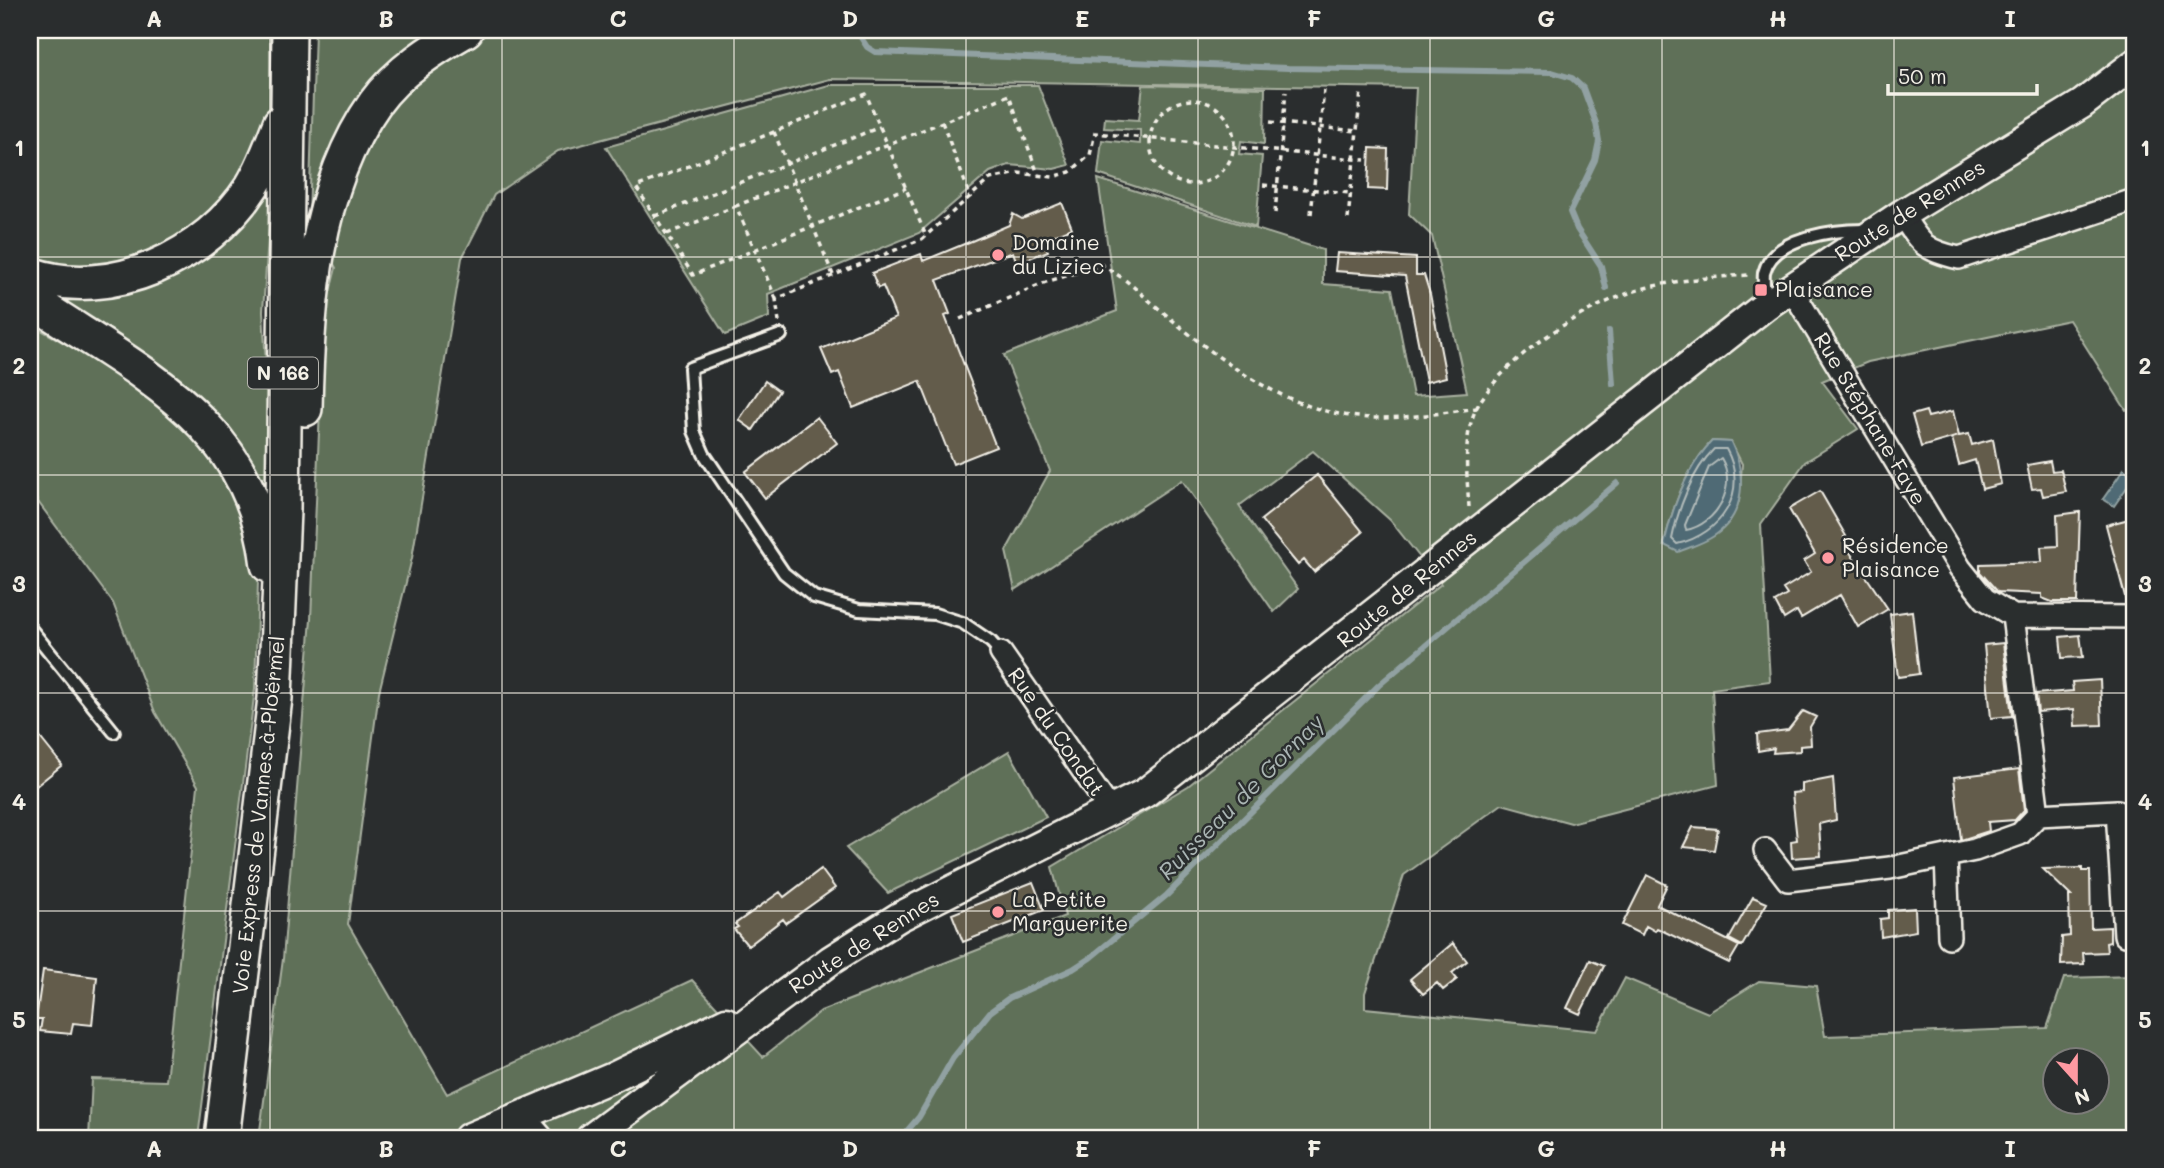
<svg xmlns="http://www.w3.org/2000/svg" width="2164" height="1168" font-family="Mali,sans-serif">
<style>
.green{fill:#5e7059;stroke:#a9b0a0;stroke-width:2;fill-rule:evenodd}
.water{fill:#4f6b74;stroke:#91a1a2;stroke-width:2}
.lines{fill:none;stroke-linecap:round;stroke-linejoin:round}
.shore{stroke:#b2bbba;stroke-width:2}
.stream{stroke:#91a1a2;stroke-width:6}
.building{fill:#645b4c;stroke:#f4f1e8;stroke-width:2}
.service-casing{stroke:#f4f1e8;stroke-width:16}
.minor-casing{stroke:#f4f1e8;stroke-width:26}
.secondary-casing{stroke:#f4f1e8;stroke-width:33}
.trunk-casing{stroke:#f4f1e8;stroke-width:38}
.path{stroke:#f4f1e8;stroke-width:3.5;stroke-dasharray:5 5;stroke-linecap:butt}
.service{stroke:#2a2d2e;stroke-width:10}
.minor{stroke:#2a2d2e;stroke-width:21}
.secondary{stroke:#2a2d2e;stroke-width:28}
.trunk{stroke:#2a2d2e;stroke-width:33}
.grid{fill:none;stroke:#f4f1e8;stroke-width:2;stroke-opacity:0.55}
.poi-dot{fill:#ff9aa2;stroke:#2a2d2e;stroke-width:2.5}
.labels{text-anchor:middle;stroke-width:5;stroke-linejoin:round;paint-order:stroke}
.shield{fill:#2a2d2e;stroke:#b7b6b0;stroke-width:2}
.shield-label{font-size:19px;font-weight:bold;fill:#f4f1e8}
.street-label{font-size:21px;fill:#f4f1e8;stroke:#2a2d2e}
.poi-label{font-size:21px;fill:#f4f1e8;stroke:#2a2d2e;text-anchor:start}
.water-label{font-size:23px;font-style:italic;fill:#aab5b4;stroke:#2a2d2e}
.neatline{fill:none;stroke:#f4f1e8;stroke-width:2.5}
.grid-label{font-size:23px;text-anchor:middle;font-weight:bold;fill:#f4f1e8}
</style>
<rect width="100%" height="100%" fill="#2a2d2e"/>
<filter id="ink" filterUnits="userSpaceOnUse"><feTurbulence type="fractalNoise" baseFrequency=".0143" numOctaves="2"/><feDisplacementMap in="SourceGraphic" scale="14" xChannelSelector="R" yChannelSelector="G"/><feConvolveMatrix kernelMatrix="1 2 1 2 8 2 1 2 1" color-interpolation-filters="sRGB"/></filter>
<g filter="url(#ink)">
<!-- green -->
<path class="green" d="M30,30H270L272,180L263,311L274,509L238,447L30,290Z
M315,30H2134V409L2126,410L2069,320L1868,362L1822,381L1858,429L1805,462L1761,524L1770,681L1712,689L1718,785L1571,823L1502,804L1404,875L1365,993V1008L1597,1031L1625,978L1708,1013L1759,981L1816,986L1825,1036L2047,1028L2064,978L2134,976V1138H259L283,959L311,619L324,315L336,268L309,220ZM830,79L1416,88L1409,214L1432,236L1467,392L1413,396L1392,289L1323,284V250L1098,179L1117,311L1004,355L1050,471L1006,551L1015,590L1182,480L1274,612L1298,589L1239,506L1313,451L1390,520L1441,584L1188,786L1052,867L1065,916L821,1011L763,1057L692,980L447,1094L348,924L379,692L412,558L462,258L494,195L558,151ZM1712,441L1731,442L1742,464L1739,502L1664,545C1672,508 1686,469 1712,441ZM2056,1060H2098V1102H2056Z
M829,85H1038L1069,165L1054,169L1009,165L990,172L919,233L768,294L769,317L725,335L606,147Z
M1143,85L1265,88L1264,144L1241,141L1239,154L1262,156L1256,227L1098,174L1102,140L1140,144V130L1104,128L1105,118L1139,120Z
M30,324L151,391L204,439L252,536L258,580L255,689L198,1138H89L92,1079L166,1081L198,786L155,712L113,603L30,491Z
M1009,751L1046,817L888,893L846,848Z"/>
<!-- water -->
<path class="water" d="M1712,441L1731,442C1746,473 1747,514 1714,536C1704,543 1690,547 1678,552L1664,545C1672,508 1686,468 1712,441Z
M2124,469L2134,477L2114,506L2103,499Z"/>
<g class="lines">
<!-- shore -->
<path class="shore" d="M1714,449H1726C1750,492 1721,534 1677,544L1672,539C1678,509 1692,471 1714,449Z
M1721,458C1738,486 1717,524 1686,530L1685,525L1709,467Z"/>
<!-- stream -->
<path class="stream" d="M860,36L867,47L875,52L1288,68L1552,72L1572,78L1583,88L1596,123L1599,141L1595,160L1570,212L1577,229L1601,266L1606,288
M1609,331L1613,384
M901,1138L919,1117L953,1058L990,1012L1009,998L1073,969L1090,958L1167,895L1379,685L1617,483"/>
</g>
<!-- building -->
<path class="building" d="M1370,148L1388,149L1387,190L1368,189Z
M1062,203L1072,228L1043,240L1048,251L1017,263L1013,252L937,280L950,314L945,316L996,447L953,464L920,381L853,408L839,372L832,375L821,349L896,318L883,286L878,288L872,273L921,254L923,261L974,240L1009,225L1013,214L1022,219Z
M1337,253L1416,258V275H1424L1430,294L1446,377L1426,382L1405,276L1335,271Z
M765,381L779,391L753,430L739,420Z
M1926,411L1928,417L1953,411L1959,436L1969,434L1972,445L1993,439L2001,484L1982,489L1975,460L1959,465L1952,438L1959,436L1921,447L1912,415Z
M817,417L837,443L765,498L745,472Z
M2050,461L2052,471L2061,470L2066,492L2043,496L2041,488L2032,489L2027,465Z
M1317,475L1363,532L1314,572L1304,560L1298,565L1261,520Z
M1820,491L1846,536L1844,537L1851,550L1849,551L1888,609L1858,627L1840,595L1801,618L1797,611L1784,619L1775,602L1787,595L1783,589L1811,572L1804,561L1815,554L1789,509Z
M2080,512L2077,602H2052L2042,598V594L1998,592L1980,572V564L2042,562L2041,547L2058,546L2057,515Z
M2129,519L2134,541V604H2127L2106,525Z
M1912,611L1919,674L1898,677L1890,614Z
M2080,635L2083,657L2062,658L2060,637Z
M2003,643L2012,716L1991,718L1984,645Z
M2100,680L2102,725L2075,726L2074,709L2038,712L2036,694L2073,691L2072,682Z
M1803,711L1816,717L1810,727L1811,745L1800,746V751L1773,753L1774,748L1758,751L1757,734L1788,730Z
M30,725L62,765L30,791Z
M2019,769L2024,810L2015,820L1988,822L1989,831L1961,840L1954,777Z
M1833,778L1836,820L1819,824L1821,856L1792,858L1791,841L1797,840L1792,793L1802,792V784Z
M1693,827L1718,829L1714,850L1683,847Z
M2082,868V871H2090L2091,928L2110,927V942L2106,943L2107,952L2083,953L2084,964L2061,965L2062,937L2070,936L2069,896H2071L2043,869Z
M821,869L835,888L786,923L783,919L748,946L734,929L738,927L735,924L780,892L784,897Z
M1647,875L1667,885L1657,905L1739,946L1729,963L1657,928L1655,931L1646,926L1642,935L1622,925Z
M1033,882L1044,910L963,942L952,914Z
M1753,897L1767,903L1742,946L1729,939Z
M1915,908L1916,931L1881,937L1880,919L1888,918V910Z
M1453,943L1467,961L1452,973L1457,979L1443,990L1437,983L1423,994L1410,979Z
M1590,960L1604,966L1580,1014L1567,1008Z
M43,970L97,977L92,1025L73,1023L71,1034L40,1031L42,1019H36Z"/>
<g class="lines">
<defs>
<path id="service" d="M1765,301C1765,293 1763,281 1764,273C1773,236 1835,230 1865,230
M781,335L690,368L694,431L704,454L784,573L814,597L859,610L935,614L963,623L991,642L1001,653
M30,628L114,732"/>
<path id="minor" d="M1902,214C1919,244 1926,251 1959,258L2134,200
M1791,288L1960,568L1985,599L2013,616L2038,815L2117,811L2125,935
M2013,616L2134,617
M1001,653L1111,811
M1765,850L1788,880L1890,868L1975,850L2020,834L2038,815
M1946,856L1949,937"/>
<path id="secondary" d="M509,1122L530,1129L538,1138
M468,1138L611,1078L726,1022
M591,1138L831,960L899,917L1145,793L1765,306L1902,214L2082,104L2134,64"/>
<path id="trunk" d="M30,274C110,302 207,257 252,186C264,166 272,144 280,123
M30,299C136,371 252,420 268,565
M305,409C307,307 314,189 375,103C398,71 433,49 466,30
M222,1138L275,698L283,510L289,30"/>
</defs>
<!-- service casing -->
<use href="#service" class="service-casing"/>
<!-- minor casing -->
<use href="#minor" class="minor-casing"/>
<!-- secondary casing -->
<use href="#secondary" class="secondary-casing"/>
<!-- trunk casing -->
<use href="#trunk" class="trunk-casing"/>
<!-- path -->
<path class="path" d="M1150 142a42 42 0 1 1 84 0a42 42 0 1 1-84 0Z
M942,122L971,198
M1270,122L1357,131
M774,132L636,187L693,275L906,188
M1263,185L1350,193
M1275,213L1286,91
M1311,214L1324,90
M655,216L880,127
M1348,219L1361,91
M667,234L736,206
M833,275L774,132L866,94L926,236
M776,299L736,206L1009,95L1038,174
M960,319L1046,282L1102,265L1124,279C1197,340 1273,416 1376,418C1410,418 1443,413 1477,408
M779,322L776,299L922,239L990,179L1018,173L1053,177L1070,172L1090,155L1095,133L1365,160
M1469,507C1467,476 1462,436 1477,407C1506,354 1595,298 1654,286C1685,279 1717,277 1749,275"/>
<!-- service -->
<use href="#service" class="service"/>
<!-- minor -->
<use href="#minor" class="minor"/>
<!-- secondary -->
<use href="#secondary" class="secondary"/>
<!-- trunk -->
<use href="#trunk" class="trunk"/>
</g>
</g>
<!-- grid -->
<path class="grid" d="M270,30V1138M502,30V1138M734,30V1138M966,30V1138M1198,30V1138M1430,30V1138M1662,30V1138M1894,30V1138M30,257H2134M30,475H2134M30,693H2134M30,911H2134"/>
<!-- markers -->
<g class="poi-dot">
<circle cx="998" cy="255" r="7"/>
<rect x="1754" y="283" width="14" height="14" rx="3.5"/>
<circle cx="1828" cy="558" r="7"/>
<circle cx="998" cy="912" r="7"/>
</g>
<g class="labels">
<!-- shield labels -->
<rect class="shield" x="248" y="357.5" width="70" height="31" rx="5"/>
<g class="shield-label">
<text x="283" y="380">N 166</text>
</g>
<!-- street labels -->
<g class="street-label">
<text transform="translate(1910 211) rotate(-32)" y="7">Route de Rennes</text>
<text transform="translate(1870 419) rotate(59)" y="7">Rue Stéphane Faye</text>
<text transform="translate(1407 589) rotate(-39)" y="7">Route de Rennes</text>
<text transform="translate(1056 732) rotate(55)" y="7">Rue du Condat</text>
<text transform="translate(259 815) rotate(-84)" y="7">Voie Express de Vannes à Ploërmel</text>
<text transform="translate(864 943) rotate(-32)" y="7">Route de Rennes</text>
</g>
<!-- poi labels -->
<g class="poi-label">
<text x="1012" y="250">Domaine<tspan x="1012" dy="24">du Liziec</tspan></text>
<text x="1775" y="297">Plaisance</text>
<text x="1842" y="553">Résidence<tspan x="1842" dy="24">Plaisance</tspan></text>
<text x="1012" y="907">La Petite<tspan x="1012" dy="24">Marguerite</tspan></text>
</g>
<!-- water labels -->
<g class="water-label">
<text transform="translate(1241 797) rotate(-45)" y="8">Ruisseau de Gornay</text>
</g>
</g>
<!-- margin -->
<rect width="2164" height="1168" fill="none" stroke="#2a2d2e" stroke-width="77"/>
<!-- north arrow -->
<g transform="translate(2076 1081) rotate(159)"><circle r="33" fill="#2a2d2e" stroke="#7b7b78" stroke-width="2"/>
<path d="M0-5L12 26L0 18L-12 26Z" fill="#ff9aa2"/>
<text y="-10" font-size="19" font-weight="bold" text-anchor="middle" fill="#f4f1e8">N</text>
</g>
<!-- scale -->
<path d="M1888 84v10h149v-10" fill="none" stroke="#f4f1e8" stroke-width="3.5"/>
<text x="1898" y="84" font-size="21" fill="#f4f1e8" stroke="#2a2d2e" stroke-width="5" paint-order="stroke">50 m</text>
<rect x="38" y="38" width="2088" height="1092" class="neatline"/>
<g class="grid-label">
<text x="154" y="27">A</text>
<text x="386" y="27">B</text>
<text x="618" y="27">C</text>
<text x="850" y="27">D</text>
<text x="1082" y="27">E</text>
<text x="1314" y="27">F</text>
<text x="1546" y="27">G</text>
<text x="1778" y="27">H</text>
<text x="2010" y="27">I</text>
<text x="19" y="156">1</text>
<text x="2145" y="156">1</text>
<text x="19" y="374">2</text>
<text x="2145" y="374">2</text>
<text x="19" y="592">3</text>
<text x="2145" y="592">3</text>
<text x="19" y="810">4</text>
<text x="2145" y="810">4</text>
<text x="19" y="1028">5</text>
<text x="2145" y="1028">5</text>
<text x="154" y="1157">A</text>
<text x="386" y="1157">B</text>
<text x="618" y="1157">C</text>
<text x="850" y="1157">D</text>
<text x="1082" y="1157">E</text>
<text x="1314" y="1157">F</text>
<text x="1546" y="1157">G</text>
<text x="1778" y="1157">H</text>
<text x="2010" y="1157">I</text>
</g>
</svg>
